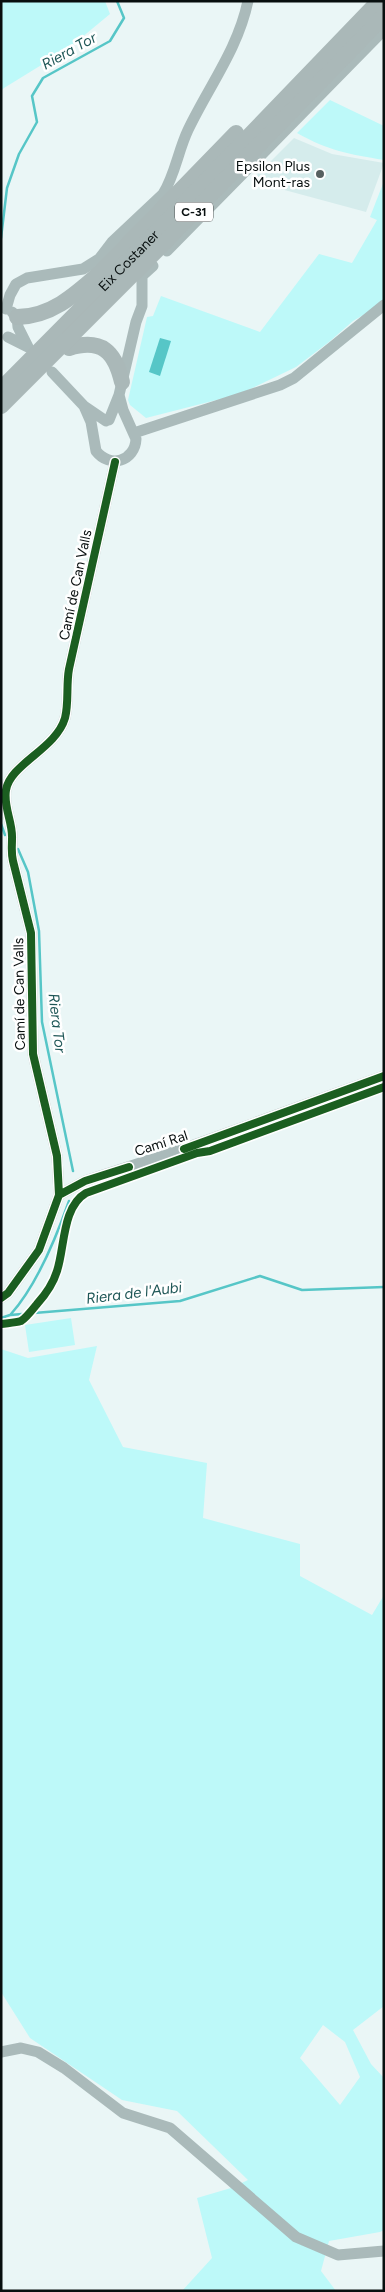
<svg xmlns="http://www.w3.org/2000/svg" width="385" height="2292" font-family="Figtree,sans-serif">
<style>
.built{fill:#d5ecec}
.green{fill:#bdf9f9;fill-rule:evenodd}
.water{fill:#56c6c7}
.lines{fill:none;stroke-linecap:round;stroke-linejoin:round}
.stream{stroke:#56c6c7;stroke-width:2.5}
.minor{stroke:#aababa;stroke-width:11}
.highway{stroke:#aab8b8;stroke-width:16}
.cycleway-casing{stroke:#fff;stroke-width:11}
.cycleway{stroke:#1b5e20;stroke-width:8}
.poi-dot{fill:#576060;stroke:#fff;stroke-width:2}
.labels{text-anchor:middle;stroke-width:5;stroke-linejoin:round;paint-order:stroke}
.shield{fill:#fff;stroke:#525757;stroke-width:1}
.shield-label{font-size:12px;font-weight:bold;fill:#080f0f}
.poi-label{font-size:14px;fill:#080f0f;stroke:#fff;text-anchor:end}
.street-label{font-size:14px;fill:#080f0f;stroke:#fff}
.water-label{font-size:15px;font-style:italic;fill:#1f5757;stroke:#fff}
</style>
<rect width="100%" height="100%" fill="#eaf6f6"/>
<!-- built -->
<path class="built" d="M294,138L332,154L384,163L366,212L251,181Z"/>
<!-- green -->
<path class="green" d="M1,1H105L110,14L69,48L4,88L1,91Z
M330,100L384,126V160C348,154 329,151 297,133Z
M384,181V303L353,321L329,342L296,367L240,394L146,418L130,405L128,400L147,317L153,316L161,296L260,332L319,254L352,263L377,220L370,217Z
M71,1318L75,1345L29,1352L25,1325Z
M97,1346L89,1380L123,1447L207,1463L203,1518L300,1544V1576L372,1615L384,1595V2006L353,2030L371,2064L384,2078V2230L380,2232L329,2241L321,2271L336,2291H182L212,2258L197,2198L231,2188L248,2180L177,2111L122,2100L30,2038L1,1992V1349L28,1358ZM323,2025L345,2042L360,2077L340,2105L300,2058Z"/>
<!-- water -->
<path class="water" d="M160,338L171,341L160,376L149,372Z"/>
<g class="lines">
<!-- stream -->
<path class="stream" d="M1,238L7,188L19,154L37,122L32,96L43,78L110,41L124,18L117,1
M1,824L5,835
M18,849L28,872L39,931L42,1022L73,1171
M11,1314C37,1285 56,1238 69,1201
M1,1318L10,1315L180,1301L260,1276L302,1290L384,1287"/>
<!-- minor -->
<path class="minor" d="M167,251L384,30
M6,309L10,295L16,284L27,278L83,269L99,259L112,242L163,194C175,175 178,151 188,130C209,86 238,49 248,1
M12,312L17,317L18,327L28,347
M8,337L28,347
M52,372L84,406L106,421
M84,406L91,422L96,451C110,469 135,461 136,439L123,410L119,395
M109,420L119,395L136,322L142,306V276L153,266
M134,433L280,385L294,378L384,305
M59,1195L85,1181L183,1149L384,1076
M1,1298L8,1293L39,1250L59,1195L57,1156L33,1054L31,933L13,861C11,853 12,847 12,839C13,822 3,807 6,790C10,764 56,749 65,718C69,703 66,685 69,669C84,600 100,531 115,462
M1,2052L21,2048L38,2052L64,2068L123,2113L170,2128L296,2237L338,2255L384,2251"/>
<!-- highway -->
<g class="highway">
<path d="M17,317C52,317 77,293 102,271L236,133"/>
<path d="M69,348C102,338 115,352 122,382"/>
<path id="s1" d="M1,389L147,242L379,1"/>
<path d="M1,406L157,250L384,16"/>
</g>
<defs>
<path id="cycleway" d="M184,1149L384,1076
M59,1195L85,1181L129,1167
M1,1298L8,1293L39,1250L59,1195L57,1156L33,1054L31,933L13,861C11,853 12,847 12,839C13,822 3,807 6,790C10,764 56,749 65,718C69,703 66,685 69,669C84,600 100,531 115,462
M1,1324C7,1323 15,1323 21,1321C26,1318 33,1309 37,1304C46,1294 53,1284 57,1271C65,1247 62,1207 86,1193L197,1153L210,1151L384,1087"/>
</defs>
<!-- cycleway casing -->
<use href="#cycleway" class="cycleway-casing"/>
<!-- cycleway -->
<use href="#cycleway" class="cycleway"/>
</g>
<!-- markers -->
<circle class="poi-dot" cx="320" cy="174" r="5"/>
<g class="labels">
<!-- shield labels -->
<rect class="shield" x="175" y="202.5" width="38" height="19" rx="4"/>
<g class="shield-label">
<text x="194" y="216">C-31</text>
</g>
<!-- poi labels -->
<g class="poi-label">
<text x="310" y="171">Epsilon Plus<tspan x="310" dy="16">Mont-ras</tspan></text>
</g>
<!-- street labels -->
<g class="street-label">
<text dy="5" stroke="none"><textPath href="#s1" startOffset="181">Eix Costaner</textPath></text>
<text transform="translate(75 585) rotate(-78)" y="5">Camí de Can Valls</text>
<text transform="translate(19 994) rotate(-91)" y="5">Camí de Can Valls</text>
<text transform="translate(161 1143) rotate(-18)" y="5">Camí Ral</text>
</g>
<!-- water labels -->
<g class="water-label">
<text transform="translate(69 51) rotate(-29)" y="5">Riera Tor</text>
<text transform="translate(57 1023) rotate(83)" y="5">Riera Tor</text>
<text transform="translate(134 1293) rotate(-7)" y="5">Riera de l'Aubi</text>
</g>
</g>
<!-- border -->
<rect width="385" height="2292" fill="none" stroke="#080f0f" stroke-width="5"/>
</svg>
